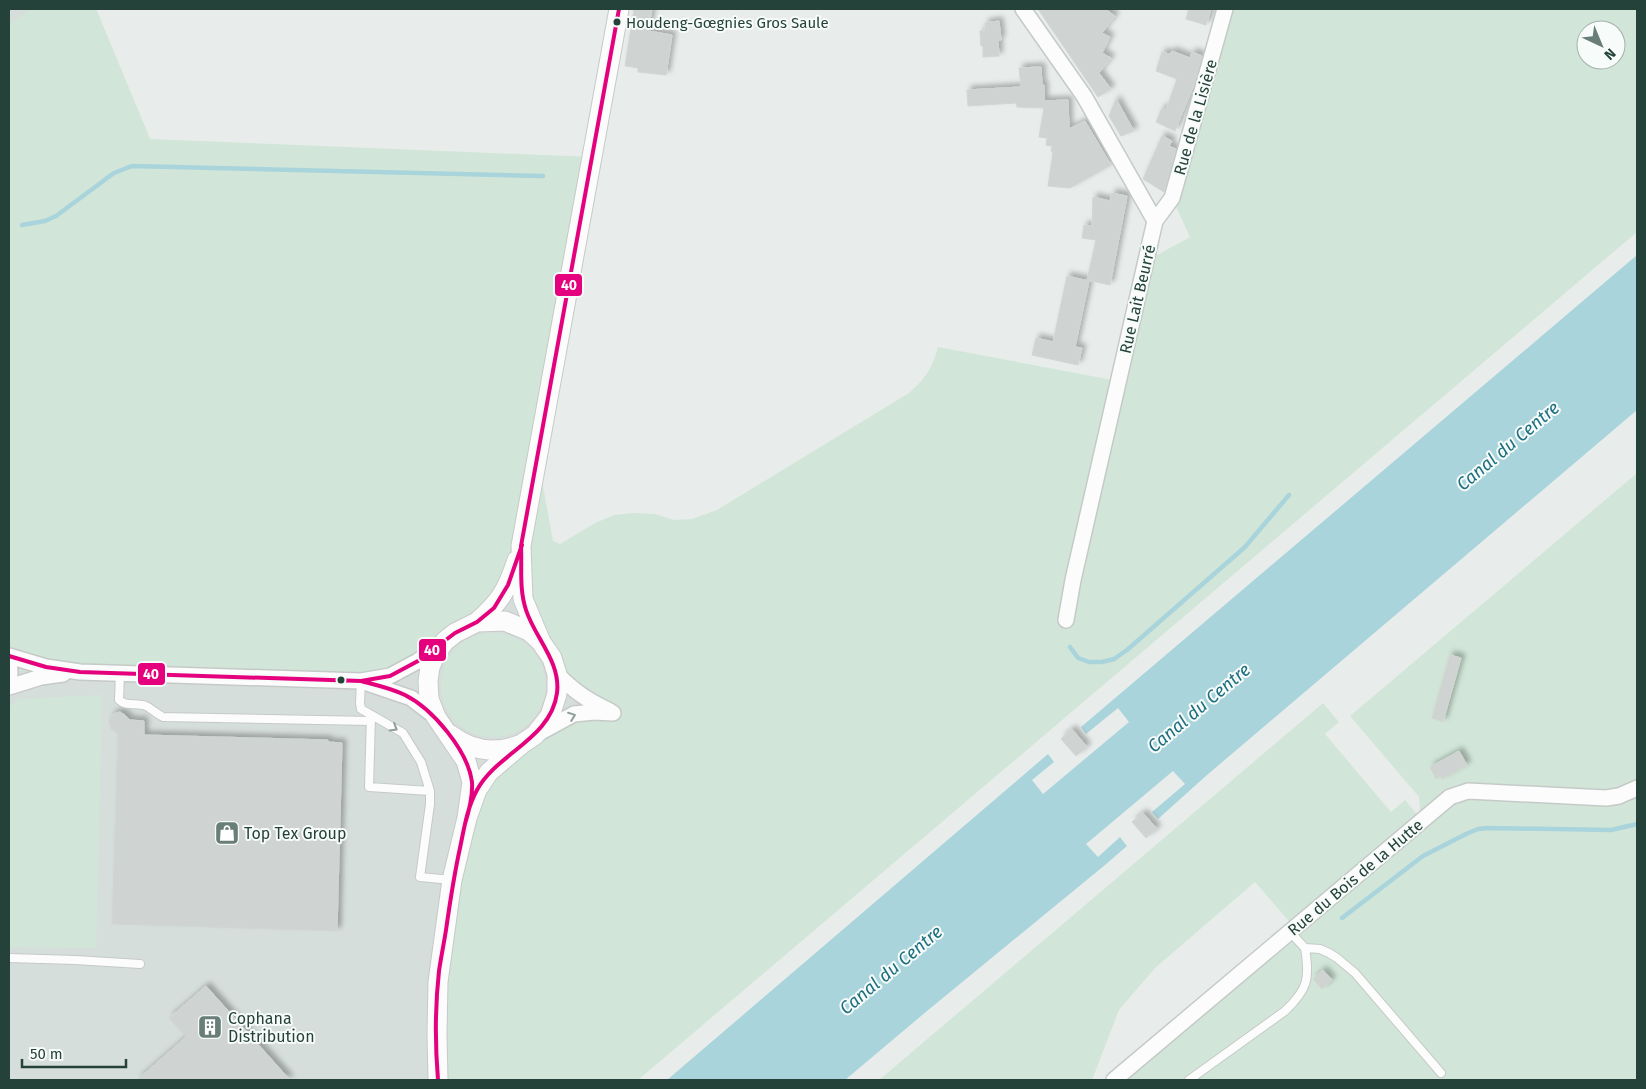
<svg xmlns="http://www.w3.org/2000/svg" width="1646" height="1089" font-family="'Fira Sans',sans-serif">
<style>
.built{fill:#d6dedb}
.green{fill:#d1e6d8;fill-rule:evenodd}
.water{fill:#a9d4db}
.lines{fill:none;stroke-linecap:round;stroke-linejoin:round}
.stream{stroke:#a9d4db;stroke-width:4.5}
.building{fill:#cfd4d2;stroke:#d1d6d4;filter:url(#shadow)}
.service-casing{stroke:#c5cac8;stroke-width:10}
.minor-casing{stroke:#c5cac8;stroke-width:18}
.tertiary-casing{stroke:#c5cac8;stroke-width:21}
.service{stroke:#fcfcfc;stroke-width:8}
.minor{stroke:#fcfcfc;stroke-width:15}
.tertiary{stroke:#fcfcfc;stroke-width:19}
.bus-1-casing{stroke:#f7fbf9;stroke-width:8}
.bus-1{stroke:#e5007d;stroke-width:4}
.oneway{stroke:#909f9b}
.bus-dot{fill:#24423a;stroke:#f7fbf9;stroke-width:2}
.labels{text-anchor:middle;stroke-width:4;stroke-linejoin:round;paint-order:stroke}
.bus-label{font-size:15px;fill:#24423a;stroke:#f7fbf9;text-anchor:start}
.street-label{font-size:16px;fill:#24423a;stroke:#f7fbf9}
.poi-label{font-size:16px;fill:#24423a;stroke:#f7fbf9;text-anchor:start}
.water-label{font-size:18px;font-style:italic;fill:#1c6f80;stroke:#f7fbf9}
.line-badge{stroke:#f7fbf9;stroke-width:2}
.badge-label{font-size:14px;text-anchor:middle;font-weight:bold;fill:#fff}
</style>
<defs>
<filter id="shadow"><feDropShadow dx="4" dy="-4" stdDeviation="2.5" flood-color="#0004"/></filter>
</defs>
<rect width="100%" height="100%" fill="#e8edeb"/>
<!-- built -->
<path class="built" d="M9,9H96L150,139L476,524L984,666L475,1080H9Z"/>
<!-- green -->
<path class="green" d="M31,9H96L150,139L593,157L538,459L553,541L560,544L595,523L614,515L634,513L655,514L674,520L692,519L717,510L909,393C927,377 931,370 938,347L1118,381L1146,261L1190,237L1172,198L1225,9H1637V232L638,1080H438V982L477,790L523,743L594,712L541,642L521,548L494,608L390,676L80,672L9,656V25ZM1586,30H1616V60H1586Z
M1637,473V1080H1114L1295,928L1255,882L1155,968L1119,1010L1092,1080H879L1323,703L1339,722L1325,734L1391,812L1405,800L1421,819L1419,797L1350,716Z
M441 685a52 52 0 1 1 104 0a52 52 0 1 1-104 0Z
M102,695L96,948L9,947V707L19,699Z"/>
<!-- water -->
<path class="water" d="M1637,255V410L1207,775L1158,819L1152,812L1185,784L1173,771L1086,844L1098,857L1120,837L1127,846L1105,865L927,1011L845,1080H667L1048,754L1054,762L1032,780L1043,794L1129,722L1118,708L1086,734L1081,727Z"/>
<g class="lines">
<!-- stream -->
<path class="stream" d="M22,225L45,221L56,216L114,173L132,166L543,176
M1070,647L1078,658L1089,662H1102L1114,659L1127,650L1245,547L1289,495
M1342,918L1423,856L1466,834L1478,829L1487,828L1611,830L1637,824"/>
</g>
<!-- building -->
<path class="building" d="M634,9H652L648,31L672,35L666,75L638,72V68L625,66Z
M1038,9H1105L1115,16L1102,33L1110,37L1102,53L1111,58L1099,73L1111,89L1098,97Z
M1189,9H1211L1206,25L1186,19Z
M999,21L1001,40H998L999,56L983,57V46H981L980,31H985V23Z
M1172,51L1190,58L1192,52L1202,56L1194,84L1175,131L1156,122L1162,108L1166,110L1177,79L1156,71L1162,52L1169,54Z
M1041,67L1042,85H1044V103V101L1068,100L1069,129L1085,121L1111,165L1070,188L1048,186L1053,152L1051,151L1052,146L1046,145L1047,138L1039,137L1044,108L1017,107L1016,103L968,106L967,90L1021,87L1019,68Z
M1116,99L1134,131L1121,136L1109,116Z
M1162,136L1172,141L1169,146L1176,149L1164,192L1143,179Z
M1112,193L1127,196L1110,285L1087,280L1096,240L1082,238L1084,225L1092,226L1093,197L1110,201Z
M1067,276L1089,281L1075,347L1082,348L1078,365L1032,355L1036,338L1053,342Z
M1450,655L1461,658L1443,722L1432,718Z
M120,712L125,715L130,720L144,721V735L328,740V742L342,743L337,931L112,924L118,734L111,729L109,722L113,714Z
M1072,729L1087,747L1076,756L1061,739Z
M1459,751L1467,765L1442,779L1441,776L1436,779L1430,767Z
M1143,813L1157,829L1146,838L1132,822Z
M1323,970L1332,980L1322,989L1313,979Z
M206,986L290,1080H137L186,1037L169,1018Z"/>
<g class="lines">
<defs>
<path id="service" d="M120,673L119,700C126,707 138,702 146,706C152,709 157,714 163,717L371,721
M361,681L360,703L361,709L403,733L421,762L430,791V804L420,877L452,880
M371,716L369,787L430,791
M1290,932L1305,948L1320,949L1329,953L1337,958L1355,973L1441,1073
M9,958L75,960L140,964
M1189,1080L1285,1011C1308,989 1310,979 1305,948"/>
<path id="minor" d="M1023,9L1084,96L1155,221L1073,580L1066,620
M1155,221L1172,198L1225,9
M9,656L46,667L80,672L361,681L390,676L418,661L439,645
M9,660L10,673L9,679
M557,674C575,692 587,700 610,711
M364,682L411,698L436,717
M9,687L41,677L63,674
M539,733L574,714L594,712L613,713
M1114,1080L1450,797L1468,791L1606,798L1619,796L1637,788"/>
<path id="tertiary" d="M477,622C501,601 507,590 517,560
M451,735C472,751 495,754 519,745
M467,818L477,790L489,772L523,743L535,735L550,716L557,694V674L552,658L541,642L523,599L521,546L619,9
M438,1080L437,1034L438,982L452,880L467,818L472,782L466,761L436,717L429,699L428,681L430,667L436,653L445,641L455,633L477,622L505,621L529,631L540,641"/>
</defs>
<!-- service casing -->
<use href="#service" class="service-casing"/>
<!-- minor casing -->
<use href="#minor" class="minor-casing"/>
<!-- tertiary casing -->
<use href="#tertiary" class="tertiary-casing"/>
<!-- service -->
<use href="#service" class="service"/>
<!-- minor -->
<use href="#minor" class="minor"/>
<!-- tertiary -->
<use href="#tertiary" class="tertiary"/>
<defs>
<path id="bus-1" d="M9,656L46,667L80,672L361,681L390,676L418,661L455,633L477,622L494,608L508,585L522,545
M361,681C376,685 391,688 405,695C433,709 468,751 472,782C473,796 469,811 465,824
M438,1080C435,1044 435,1007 439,971C441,957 444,943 446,930C450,902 454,875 460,848C464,829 467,808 477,790C497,753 551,739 557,693C561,662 535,638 526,610C519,589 522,567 521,546L619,9"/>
</defs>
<!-- bus-1 casing -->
<use href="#bus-1" class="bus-1-casing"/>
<!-- bus-1 -->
<use href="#bus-1" class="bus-1"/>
</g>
<!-- one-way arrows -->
<defs><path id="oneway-chevron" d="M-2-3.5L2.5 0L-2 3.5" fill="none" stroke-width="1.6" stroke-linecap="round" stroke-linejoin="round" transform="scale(1.25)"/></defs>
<g class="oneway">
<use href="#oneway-chevron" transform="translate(572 716) rotate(-21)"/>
<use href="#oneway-chevron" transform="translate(394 728) rotate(31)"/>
</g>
<!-- icons -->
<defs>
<symbol id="shop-square" viewBox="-11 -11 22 22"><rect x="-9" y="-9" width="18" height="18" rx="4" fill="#697e78" stroke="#f7fbf9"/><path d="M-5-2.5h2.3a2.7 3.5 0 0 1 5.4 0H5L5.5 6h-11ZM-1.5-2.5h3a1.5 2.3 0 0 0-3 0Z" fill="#fff"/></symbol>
<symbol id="building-square" viewBox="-11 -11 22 22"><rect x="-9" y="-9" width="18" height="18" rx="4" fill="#697e78" stroke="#f7fbf9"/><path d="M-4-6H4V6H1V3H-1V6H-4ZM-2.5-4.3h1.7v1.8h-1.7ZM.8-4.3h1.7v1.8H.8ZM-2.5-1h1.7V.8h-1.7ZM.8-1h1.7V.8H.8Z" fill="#fff"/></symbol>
</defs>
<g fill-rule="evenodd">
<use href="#shop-square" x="213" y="819" width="28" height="28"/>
<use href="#building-square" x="196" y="1013" width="28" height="28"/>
</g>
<!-- markers -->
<g class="bus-dot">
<circle cx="617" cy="22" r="4.5"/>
<circle cx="341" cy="680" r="4.5"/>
</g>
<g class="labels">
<!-- bus labels -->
<g class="bus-label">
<text x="626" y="28">Houdeng-Gœgnies Gros Saule</text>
</g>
<!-- street labels -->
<g class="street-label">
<text transform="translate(1195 117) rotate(-74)" y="6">Rue de la Lisière</text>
<text transform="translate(1137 299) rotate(-77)" y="6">Rue Lait Beurré</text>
<text transform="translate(1355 877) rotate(-40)" y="6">Rue du Bois de la Hutte</text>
</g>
<!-- poi labels -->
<g class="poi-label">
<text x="244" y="839">Top Tex Group</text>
<text x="228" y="1024">Cophana<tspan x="228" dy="18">Distribution</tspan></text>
</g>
<!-- water labels -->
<g class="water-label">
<text transform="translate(1508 446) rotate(-40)" y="6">Canal du Centre</text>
<text transform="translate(1199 708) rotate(-40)" y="6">Canal du Centre</text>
<text transform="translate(891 970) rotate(-40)" y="6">Canal du Centre</text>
</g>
</g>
<g class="line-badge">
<rect x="554" y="273" width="29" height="24" rx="5" fill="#e5007d"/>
<rect x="418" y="638" width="29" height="24" rx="5" fill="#e5007d"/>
<rect x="137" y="662" width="29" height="24" rx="5" fill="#e5007d"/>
</g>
<g class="badge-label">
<text x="569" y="290">40</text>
<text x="432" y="655">40</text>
<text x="151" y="679">40</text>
</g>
<!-- border -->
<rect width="1646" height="1089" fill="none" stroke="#24423a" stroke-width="20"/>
<!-- north arrow -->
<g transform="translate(1601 45) rotate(136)"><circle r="24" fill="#f7fbf9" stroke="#a3b1ad"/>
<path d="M0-4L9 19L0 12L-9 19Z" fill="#697e78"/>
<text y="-8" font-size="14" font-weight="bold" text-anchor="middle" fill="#24423a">N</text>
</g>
<!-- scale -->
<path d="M22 1059v8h104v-8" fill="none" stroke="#24423a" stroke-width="2.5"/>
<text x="30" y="1059" font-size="15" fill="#24423a" stroke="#f7fbf9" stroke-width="4" paint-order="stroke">50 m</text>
</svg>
